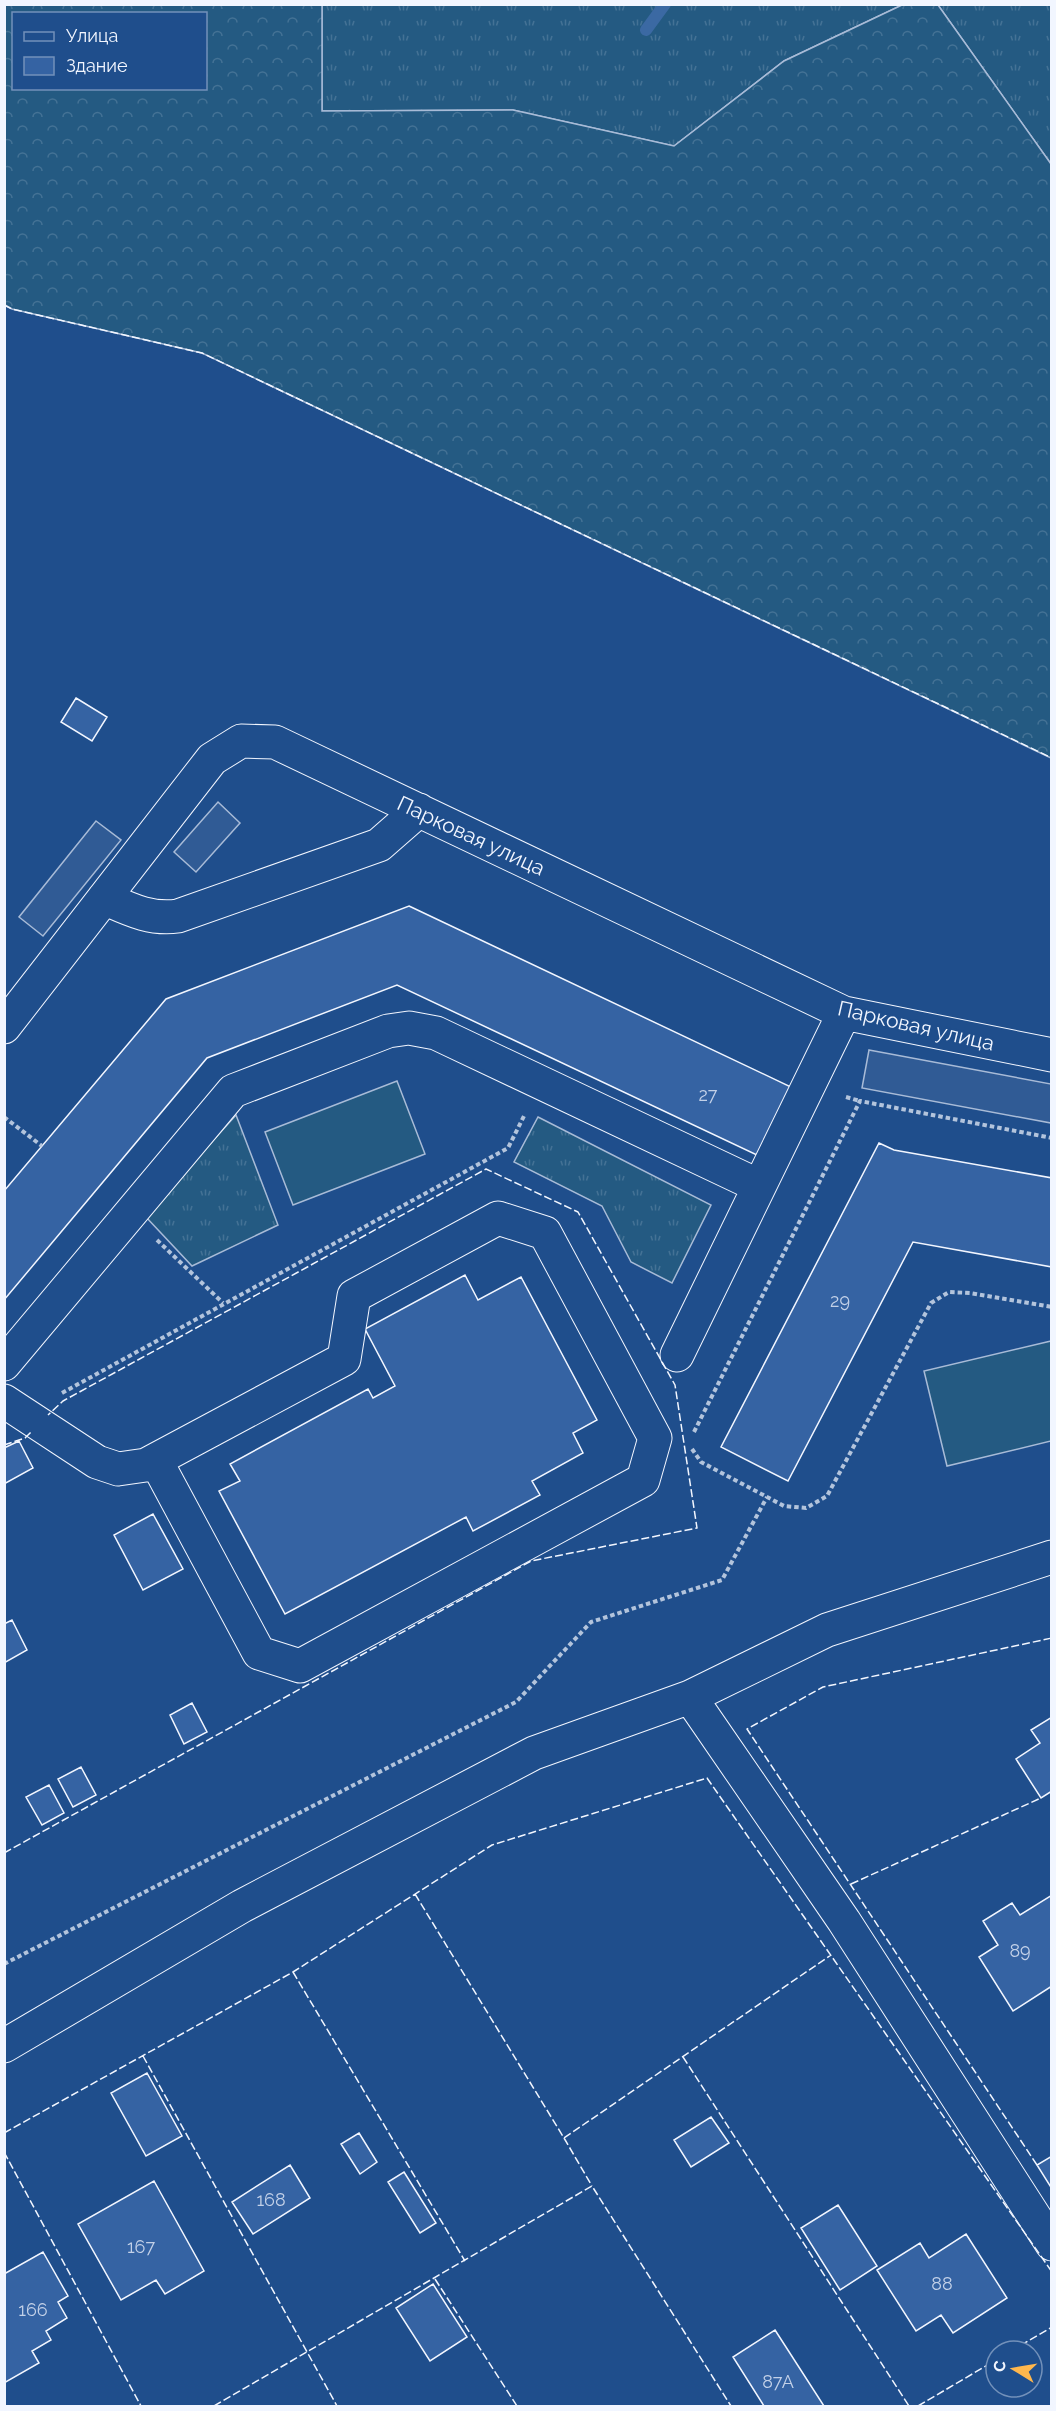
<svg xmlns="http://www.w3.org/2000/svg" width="1056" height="2411" font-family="Raleway,sans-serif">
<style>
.grass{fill:url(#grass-tufts);stroke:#a8bbd7;stroke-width:1.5}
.forest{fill:url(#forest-crowns);stroke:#a8bbd7;stroke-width:1.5;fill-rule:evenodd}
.pitch{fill:#245a82;stroke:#a8bbd7;stroke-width:1.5}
.parking{fill:#305b95;stroke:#a8bbd7;stroke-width:1.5}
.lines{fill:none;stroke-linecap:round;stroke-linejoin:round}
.stream{stroke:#3b69a3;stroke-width:12}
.building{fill:#3563a3;stroke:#f2f6ff;stroke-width:1.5}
.minor-casing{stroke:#f2f6ff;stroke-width:35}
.path{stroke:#b3c4dc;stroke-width:4;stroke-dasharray:4.5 3;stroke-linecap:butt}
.minor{stroke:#1f4e8c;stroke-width:33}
.fence{stroke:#f2f6ff;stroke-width:1.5;stroke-dasharray:8 3;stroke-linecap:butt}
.labels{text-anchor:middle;stroke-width:4.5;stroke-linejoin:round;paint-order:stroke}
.number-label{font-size:18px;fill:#c3d1e8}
.street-label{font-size:21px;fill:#f2f6ff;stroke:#1f4e8c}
</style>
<defs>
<pattern id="grass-tufts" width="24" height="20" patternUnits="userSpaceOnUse" patternTransform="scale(1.5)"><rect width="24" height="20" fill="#245a82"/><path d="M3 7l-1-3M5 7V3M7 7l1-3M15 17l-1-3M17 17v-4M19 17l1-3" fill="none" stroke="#447295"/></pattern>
<pattern id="forest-crowns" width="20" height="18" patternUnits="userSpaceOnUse" patternTransform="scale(1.5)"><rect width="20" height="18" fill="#245a82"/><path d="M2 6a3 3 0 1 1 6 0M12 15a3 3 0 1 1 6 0" fill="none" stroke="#447295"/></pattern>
</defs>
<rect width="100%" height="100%" fill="#1f4e8c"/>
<!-- grass -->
<path class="grass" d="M322,5H902L784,61L674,146L513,110L322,111Z
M938,5H1051V164Z
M236,1115L278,1225L192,1266L145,1216Z
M538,1117L711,1205L672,1283L631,1262L602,1206L514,1162Z"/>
<!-- forest -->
<path class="forest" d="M5,4L322,5V111L513,110L674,146L784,61L902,5H938L1051,164V758L202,353L12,309L5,305ZM14,14H206V88H14Z"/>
<!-- pitch -->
<path class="pitch" d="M397,1081L425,1154L293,1205L265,1132Z
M1051,1341V1441L947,1466L924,1371Z"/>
<!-- parking -->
<path class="parking" d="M218,802L240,823L196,872L174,852Z
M96,821L121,840L43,936L19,917Z
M869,1050L1051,1084V1123L862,1088Z"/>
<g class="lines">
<!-- stream -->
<path class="stream" d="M646,30L665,4"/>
</g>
<!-- building -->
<path class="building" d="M76,698L107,717L92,741L61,722Z
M409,906L791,1087L759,1156L397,985L207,1058L4,1300V1191L166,999Z
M879,1143L894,1150L1052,1178V1267L913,1242L788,1481L721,1447Z
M465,1275L478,1300L521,1277L597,1420L573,1433L583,1453L532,1481L540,1495L473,1531L466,1517L285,1614L219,1491L240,1481L230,1464L368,1389L373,1398L395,1386L365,1329Z
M19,1441L33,1468L4,1484V1448Z
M153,1514L183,1569L143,1590L114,1535Z
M12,1620L27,1650L4,1663V1624Z
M192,1703L207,1732L184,1744L170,1715Z
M1052,1717V1791L1041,1798L1016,1759L1040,1743L1031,1730Z
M81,1767L96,1795L73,1807L58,1779Z
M49,1785L64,1813L42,1825L26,1797Z
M1052,1895V1986L1013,2011L979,1957L998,1945L983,1921L1012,1903L1020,1915Z
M147,2073L182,2136L146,2156L111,2093Z
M711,2117L729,2143L691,2167L674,2140Z
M359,2133L377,2162L360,2174L341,2144Z
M1052,2156V2189L1037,2165Z
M290,2165L310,2198L253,2234L232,2202Z
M404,2172L436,2223L420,2233L388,2182Z
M154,2181L204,2271L165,2294L156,2280L121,2300L78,2224Z
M838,2205L877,2266L840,2290L801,2228Z
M966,2234L1007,2298L953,2333L941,2315L916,2331L877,2270L920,2243L929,2258Z
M43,2252L68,2296L58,2302L67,2318L46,2331L51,2340L32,2351L39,2363L4,2383V2274Z
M433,2284L467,2337L430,2361L396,2308Z
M775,2330L824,2406H764L733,2357Z"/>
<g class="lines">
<defs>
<path id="minor" d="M104,898C129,909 150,920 178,916L379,845L419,810
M4,1027L212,759L241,741L275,742L844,1013L1052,1055
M677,1355L844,1013
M4,1364L233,1091L388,1031L409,1028L436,1033L759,1186
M4,1401L97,1462L118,1469L146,1465L344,1359L354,1296L498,1218L545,1233L655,1438L643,1480L300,1666L259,1653L156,1461
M690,1697L844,1921L1052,2244
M4,2046L242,1906L534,1753L690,1697L827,1630L1052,1557"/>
</defs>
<!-- minor casing -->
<use href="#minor" class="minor-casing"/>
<!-- path -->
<path class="path" d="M846,1097L860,1101
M4,1117L42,1146
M157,1240L223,1303
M62,1393L508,1148L524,1116
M694,1432L860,1101L1052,1138
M692,1449L701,1462L784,1506L806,1508L827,1496L931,1303L949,1292L970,1293L1052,1307
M4,1964L516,1702L591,1622L722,1580L767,1497"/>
<!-- minor -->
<use href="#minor" class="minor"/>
<!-- fence -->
<path class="fence" d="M4,305L12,309L202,353L1052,758
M4,1445L25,1438L31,1432
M4,1853L531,1561L697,1528L675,1385L578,1212L486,1169L63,1401L48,1415
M851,1884L1041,1798
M415,1894L564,2138L831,1955
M293,1972L465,2261
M143,2056L337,2406
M683,2057L909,2406
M4,2133L293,1972L492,1845L707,1778L1052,2272
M564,2138L592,2186
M4,2152L141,2406
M1037,2165L747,1729L823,1687L1052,1638
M435,2279L517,2406
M1011,2351L1052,2327
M214,2406L592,2186L731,2406
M918,2406L996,2360"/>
</g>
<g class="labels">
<!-- number labels -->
<g class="number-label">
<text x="708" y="1101">27</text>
<text x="840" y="1307">29</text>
<text x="1020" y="1957">89</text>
<text x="271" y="2206">168</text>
<text x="141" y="2253">167</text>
<text x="942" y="2290">88</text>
<text x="33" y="2316">166</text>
<text x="778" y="2388">87А</text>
</g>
<!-- street labels -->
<g class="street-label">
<text transform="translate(471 836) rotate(25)" y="7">Парковая улица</text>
<text transform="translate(916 1026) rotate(13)" y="7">Парковая улица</text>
</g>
</g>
<!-- border -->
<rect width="1056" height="2411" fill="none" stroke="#f2f6ff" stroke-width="12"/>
<!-- legend -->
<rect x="12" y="12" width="195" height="78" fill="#1f4e8c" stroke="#7391ba" stroke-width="1.5"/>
<rect x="24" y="32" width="30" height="9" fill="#1f4e8c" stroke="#7391ba" stroke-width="1.5"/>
<text x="66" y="42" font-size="18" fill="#f2f6ff">Улица</text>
<rect x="24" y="57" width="30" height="18" fill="#3563a3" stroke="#7391ba" stroke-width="1.5"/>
<text x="66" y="72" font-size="18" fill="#f2f6ff">Здание</text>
<!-- north arrow -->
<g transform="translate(1014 2369) rotate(281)"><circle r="28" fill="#1f4e8c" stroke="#7391ba" stroke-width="1.5"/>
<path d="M0-4.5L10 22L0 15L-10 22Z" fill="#ffb74d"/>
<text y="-9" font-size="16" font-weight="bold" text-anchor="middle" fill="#f2f6ff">С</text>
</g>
</svg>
